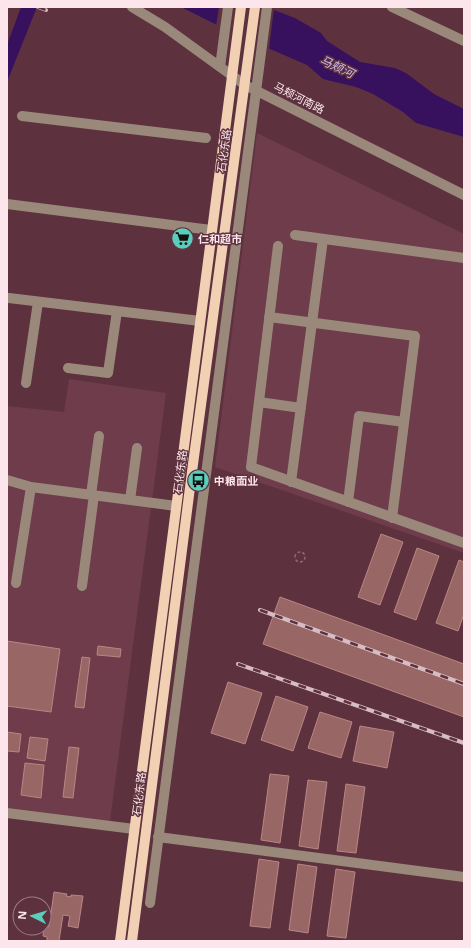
<svg xmlns="http://www.w3.org/2000/svg" width="471" height="948" font-family="'Open Sans','Noto Sans SC',sans-serif">
<style>
.built{fill:#6e3c4b}
.water{fill:#38115e}
.pier{fill:#5d323e}
.building{fill:#986664;stroke:#ba8683}
.lines{fill:none;stroke-linecap:round;stroke-linejoin:round}
.path{stroke:#8e6a74;stroke-width:1.5;stroke-dasharray:3 2;stroke-linecap:butt}
.minor{stroke:#9a897b;stroke-width:10}
.major{stroke:#f2d0b3;stroke-width:10}
.rail-casing{stroke:#d7bcc3;stroke-width:4}
.rail{stroke:#5d323e;stroke-width:2.5;stroke-dasharray:8;stroke-linecap:butt}
.labels{text-anchor:middle;stroke-width:3;stroke-linejoin:round;paint-order:stroke}
.street-label{font-size:11px;fill:#fce5eb;stroke:#5d323e}
.poi-label{font-size:11px;font-weight:bold;fill:#fce5eb;stroke:#5d323e;text-anchor:start}
.water-label{font-size:12px;font-style:italic;fill:#cebaef;stroke:#5d323e}
</style>
<rect width="100%" height="100%" fill="#5d323e"/>
<!-- built -->
<path class="built" d="M257,133L464,234V553L215,467Z
M69,379L166,393L110,821L7,808V406L64,412Z"/>
<!-- water -->
<path class="water" d="M21,7H37L7,82V45Z
M181,7H266L295,18L321,33L327,41L360,62L395,68L406,73L434,94L464,109V137L416,123L403,112L373,94L356,87L323,79L307,65L233,33Z"/>
<!-- pier -->
<path class="pier" d="M219,7L274,8L269,49L216,26Z"/>
<!-- building -->
<path class="building" d="M381,534L403,542L380,605L358,597Z
M417,548L439,556L416,620L394,612Z
M459,560L464,562V614L458,631L436,623Z
M280,597L464,664V717L263,644Z
M7,641L60,649L51,712L7,706Z
M98,646L121,649L120,657L97,655Z
M82,657L90,658L84,708L75,707Z
M228,682L262,693L245,744L211,733Z
M276,696L308,707L293,751L261,740Z
M320,712L352,722L341,758L308,748Z
M360,726L394,732L387,768L353,761Z
M7,732L21,734L19,752L7,751Z
M30,737L48,739L45,761L27,758Z
M69,747L79,748L73,798L63,797Z
M25,763L44,765L41,798L21,795Z
M270,774L289,776L280,843L261,840Z
M308,780L327,782L318,849L299,846Z
M346,784L365,787L356,853L337,851Z
M259,859L279,862L270,928L250,926Z
M298,864L317,867L308,933L289,930Z
M336,869L355,872L346,938L327,936Z
M54,892L67,894L66,896L71,897V895L83,896L78,928L68,926L70,916L63,915L59,941H47V937L43,936L44,926L49,927Z"/>
<g class="lines">
<!-- path -->
<path class="path" d="M295 557a5 5 0 1 1 10 0a5 5 0 1 1-10 0Z"/>
<!-- minor -->
<path class="minor" d="M132,7L165,27L245,85L464,195
M392,7L464,41
M220,67L228,7
M22,116L206,138
M7,204L211,230
M295,235L464,258
M278,246L251,467L464,543
M9,298L200,321
M269,317L415,336L392,518
M68,368L108,373L117,311
M26,383L38,302
M259,402L301,408
M7,480L31,487L176,506
M291,482L323,239
M91,495L99,436
M130,500L137,448
M348,502L359,416L404,422
M16,583L31,487
M82,586L94,495
M7,813L134,829
M158,837L464,877
M150,903L267,7"/>
<!-- major -->
<path class="major" d="M120,941L241,7
M132,941L193,464L255,7"/>
<defs>
<path id="rail" d="M38,7L46,10
M260,610L464,684
M238,664L464,743"/>
</defs>
<!-- rail casing -->
<use href="#rail" class="rail-casing"/>
<!-- rail -->
<use href="#rail" class="rail"/>
</g>
<!-- icons -->
<defs>
<symbol id="supermarket-disc" viewBox="-11 -11 22 22"><circle r="9.5" fill="#5acebc" stroke="#5d323e"/><path d="M-6-5.5h2.5l.6 2H6L4.5 2H-2.5L-4.4-4H-6ZM-1.5 3.2a1.3 1.3 0 1 0 .1 0ZM3 3.2a1.3 1.3 0 1 0 .1 0Z" fill="#111"/></symbol>
<symbol id="bus-disc" viewBox="-11 -11 22 22"><circle r="9.5" fill="#5acebc" stroke="#5d323e"/><path d="M-5-6H5V4H4V6H2V4H-2V6H-4V4H-5ZM-3.5-4V0h7V-4ZM-3.5 1.2v1.5H-2V1.2ZM2 1.2v1.5H3.5V1.2Z" fill="#111"/></symbol>
</defs>
<g fill-rule="evenodd">
<use href="#supermarket-disc" x="170" y="226" width="25" height="25"/>
<use href="#bus-disc" x="186" y="468" width="25" height="25"/>
</g>
<g class="labels">
<!-- street labels -->
<g class="street-label">
<text transform="translate(299 98) rotate(27)" y="4">马颊河南路</text>
<text transform="translate(224 151) rotate(-82)" y="4">石化东路</text>
<text transform="translate(180 472) rotate(-83)" y="4">石化东路</text>
<text transform="translate(139 794) rotate(-83)" y="4">石化东路</text>
</g>
<!-- poi labels -->
<g class="poi-label">
<text x="198" y="243">仁和超市</text>
<text x="214" y="485">中粮面业</text>
</g>
<!-- water labels -->
<g class="water-label">
<text transform="translate(337 67) rotate(25)" y="4">马颊河</text>
</g>
</g>
<!-- border -->
<rect width="471" height="948" fill="none" stroke="#fce5eb" stroke-width="16"/>
<!-- north arrow -->
<g transform="translate(32 916) rotate(275)"><circle r="19" fill="#5d323e" stroke="#9d7a83"/>
<path d="M0-3L7 15L0 10L-7 15Z" fill="#5acebc"/>
<text y="-6" font-size="11" font-weight="bold" text-anchor="middle" fill="#fce5eb">N</text>
</g>
</svg>
